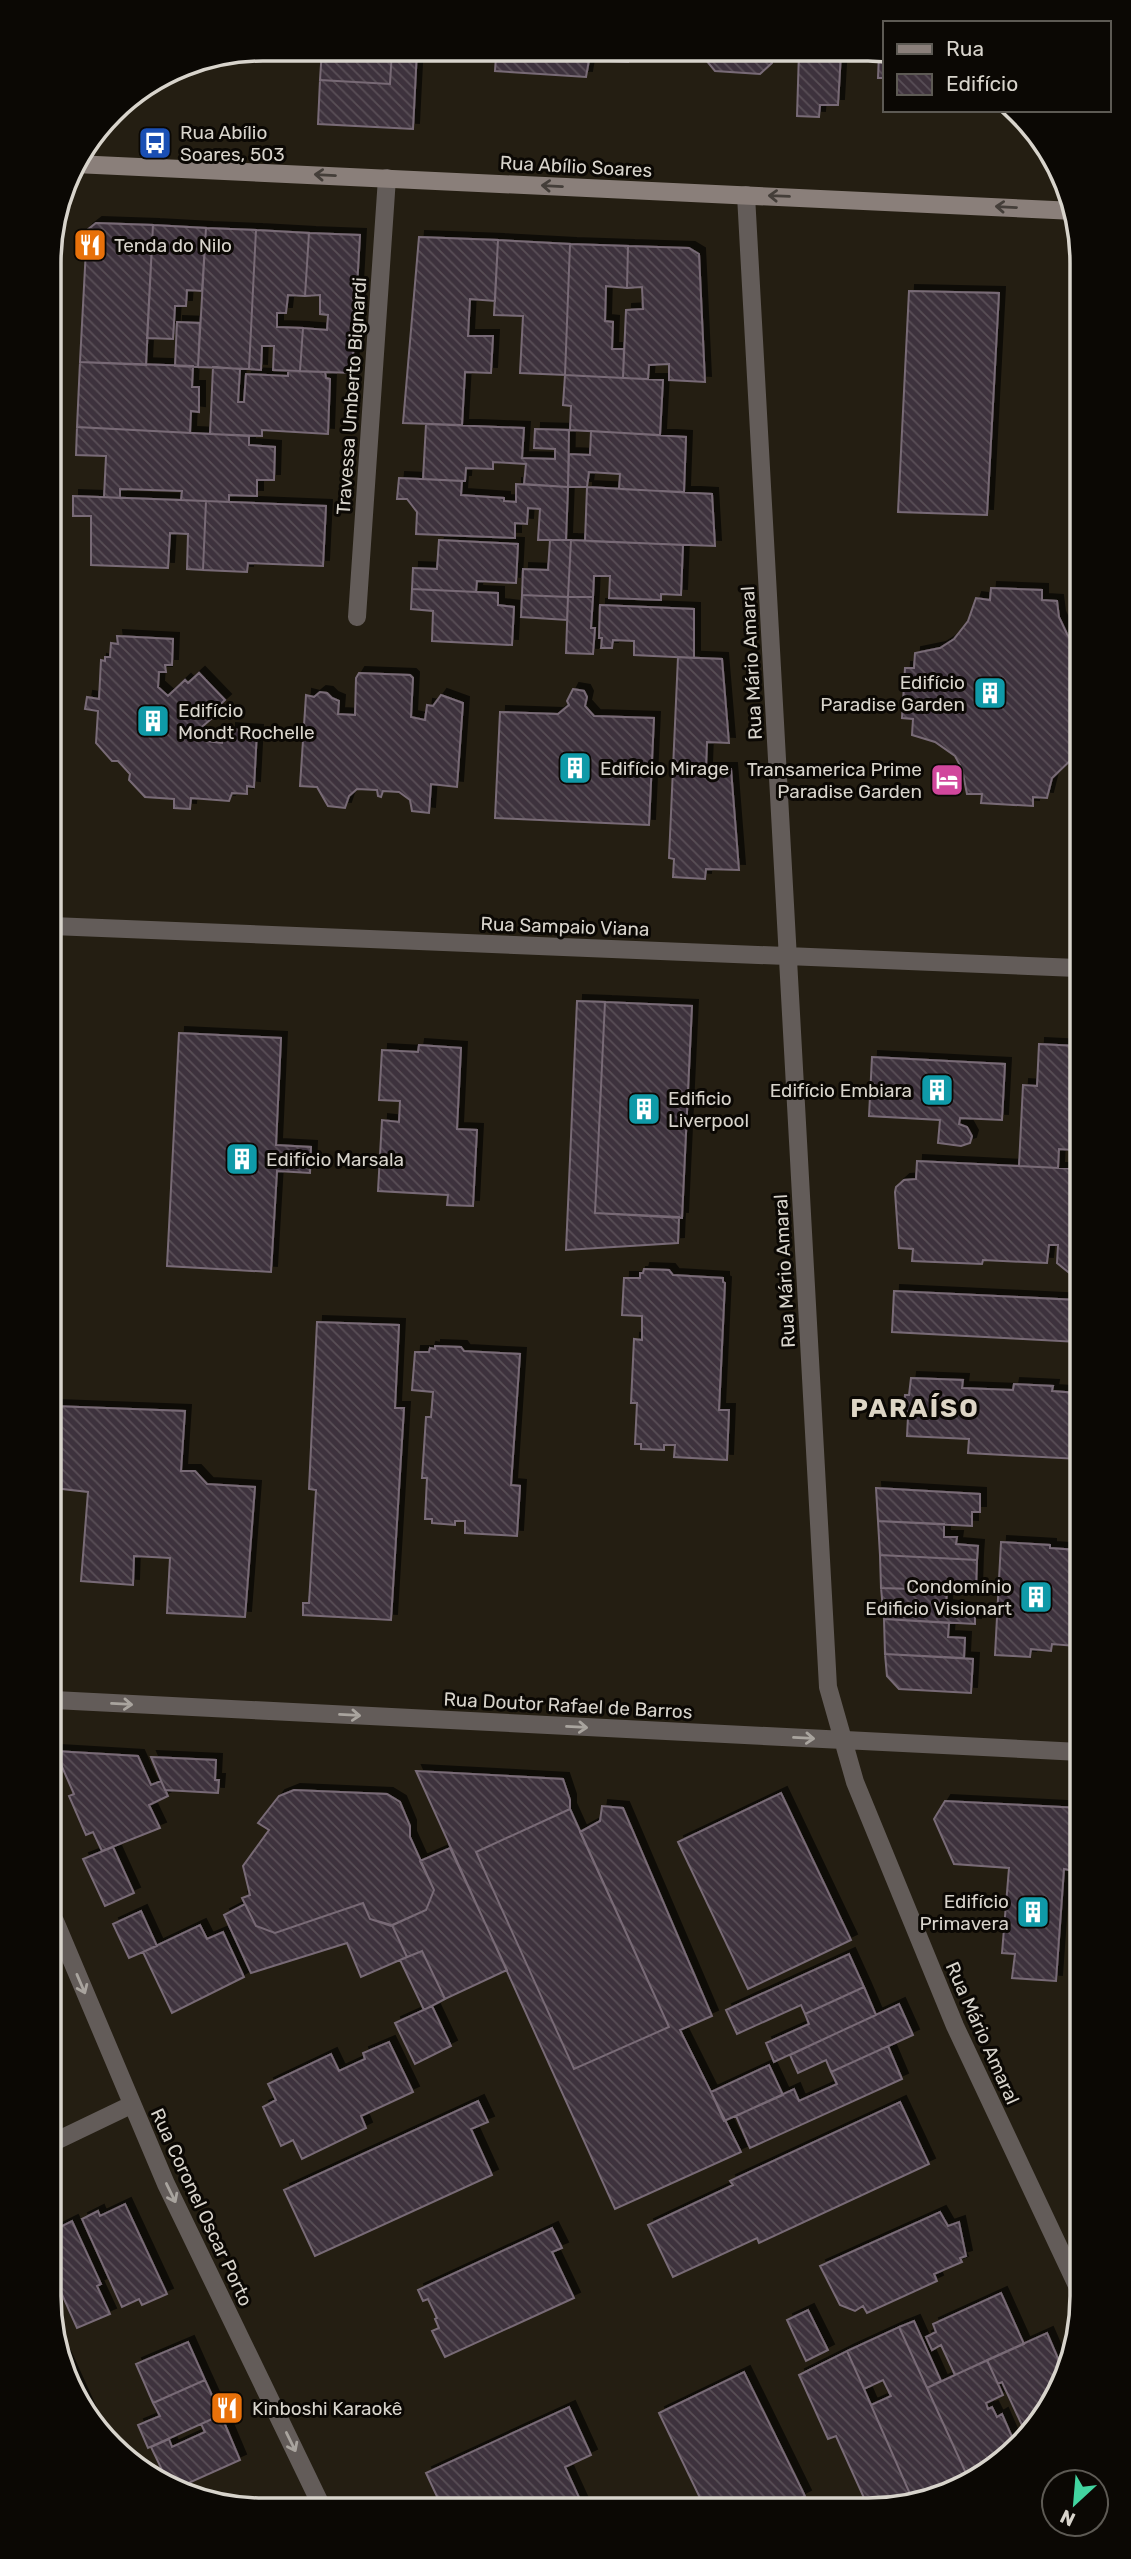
<svg xmlns="http://www.w3.org/2000/svg" width="1131" height="2559" font-family="Rubik,sans-serif">
<style>
.building{fill:url(#building-back-hatch);stroke:#786b76;stroke-width:2;filter:url(#shadow)}
.lines{fill:none;stroke-linecap:round;stroke-linejoin:round}
.street{stroke:#635c59;stroke-width:18}
.secondary{stroke:#8a7f7a;stroke-width:18}
.oneway{stroke:#443e39}
.oneway2{stroke:#a9a49e}
.labels{text-anchor:middle;stroke-width:6;stroke-linejoin:round;paint-order:stroke}
.poi-label{font-size:19px;fill:#d8d4cc;stroke:#0b0804;text-anchor:start}
.street-label{font-size:19px;fill:#d8d4cc;stroke:#0b0804}
.district-label{font-size:26px;font-weight:bold;letter-spacing:2px;fill:#ddd5c5;stroke:#0b0804}
.rim{fill:none;stroke:#d8d4cc;stroke-width:3.5}
</style>
<defs>
<pattern id="building-back-hatch" width="6" height="6" patternUnits="userSpaceOnUse" patternTransform="scale(1.75)"><rect width="6" height="6" fill="#3e323c"/><path d="M-1 5l2 2M0 0l6 6M5-1l2 2" fill="none" stroke="#594f57"/></pattern>
<filter id="shadow"><feDropShadow dx="6" dy="-6" stdDeviation="0" flood-color="#0009"/></filter>
</defs>
<rect width="100%" height="100%" fill="#241e12"/>
<!-- building -->
<path class="building" d="M322,49L392,50L390,84L320,80Z
M392,50H417L413,129L318,124L320,80L390,84Z
M454,50L628,51V62L589,60L586,77L495,71L496,56L454,54Z
M705,52H773L772,63L760,74L715,71L705,59Z
M799,52L841,53L838,105H820L819,117L797,116Z
M879,53H884V78H878Z
M96,223L153,225L146,365L80,362L87,230Z
M153,225L206,228L202,291L187,290L186,306H175L173,339L147,338Z
M206,228L256,230L249,369L198,367Z
M256,230L309,233L305,296L288,295L286,313H277V327L303,328L300,371L273,370L274,346H262L261,370L249,369Z
M309,233L360,235L352,373L300,371L303,328L327,330L328,315L320,314V295L305,296Z
M419,237L498,240L495,301L470,299L468,336H493L491,373L465,372L462,425L403,423Z
M498,240L570,244L565,375L520,373L523,316L494,315Z
M570,244L628,246L627,288L606,286L605,321L613,322L612,349H624L623,378L565,375Z
M628,246L689,248L699,254L705,382L669,380V364L649,365L648,379L623,378L626,310L643,309L642,287L627,288Z
M909,291L999,293L987,515L898,512Z
M177,322L200,323L198,367L175,366Z
M80,362L193,366L192,387H199V412L191,411L190,433L77,427Z
M213,367L240,369L238,402H244L246,374L288,376V371L325,372L326,378L330,379L328,434L262,430V436L210,434Z
M565,375L663,380L660,435L570,430L571,406L563,405Z
M426,424L524,428L522,458L555,459V449L534,448L535,429L569,430L568,487L524,484L526,464L493,462V469L466,468L465,481L423,479Z
M77,427L249,436V445L275,447L274,480H257V496L229,495V502L181,500L182,491L120,489V498L104,497L106,456L76,455Z
M591,431L686,437L684,492L619,489L620,474L589,472L587,487H568L569,454L590,455Z
M399,478L462,481L461,495L504,498V501L516,502V484L568,487L566,540H538L540,509L528,508L527,524L515,523V538L416,534L417,512L407,499H397Z
M587,487L712,494L715,546L585,541Z
M73,496L206,501L203,570L187,569L188,534L170,533L168,568L91,565V516H73Z
M206,501L326,506L323,566L248,563L247,572L203,570Z
M439,540L518,544L516,583L477,581L476,592L412,589L413,568L437,569Z
M550,540H571L568,597L522,595L523,569L548,570Z
M571,540L683,545L681,595L661,594V600L609,598L610,576H594L593,597H568Z
M991,588L1042,590V600L1057,601L1059,617L1067,634L1076,647V755L1052,778L1047,798L1033,797V806L981,803L982,794H967L962,769L955,756L935,742L912,735L913,719L902,718L905,668H914L915,653L940,648L954,639L968,621L976,598L990,600Z
M412,589L498,593V605L514,607L512,645L432,641L433,611L411,609Z
M522,595L568,597L567,620L521,617Z
M568,597H593L591,628H595L593,654L566,653Z
M600,605L694,609V658L634,655V641L613,640L612,648H601L602,638H599Z
M117,636L173,639L172,665H165L166,672H159L158,687L168,696L185,680L188,683L199,673L225,700L213,711L217,714L197,731L206,741L222,743L223,735L230,736V729L257,731L254,787L247,786V794L232,793L229,801L191,798L190,809L174,808V799L145,797L129,780L130,774L118,761H112L96,743L98,711L85,709L87,697L99,699L101,660L105,661V657H110L111,643L118,644Z
M678,657L722,659L729,743L707,742L706,769H731L739,870L706,869L705,879L673,877L674,859L669,858Z
M359,673L410,675L413,678L411,717L425,720L427,705L433,706L441,695L463,703L457,787L431,784L429,813L412,811L410,800L399,792L383,791L381,797L378,796L377,790L357,789L349,796L345,808L328,806L317,787L300,786L306,695L314,697L320,692L327,693L332,698L339,701L338,714L355,715L356,678Z
M573,689L584,691L587,697L585,706L594,716L654,718L649,825L495,818L500,712L558,714L569,705L567,701Z
M577,1001L605,1002L595,1213L679,1217L678,1243L566,1250Z
M605,1002L692,1006L682,1218L595,1213Z
M179,1033L281,1038L276,1145L311,1147L310,1173L277,1171L271,1272L167,1266Z
M1039,1044L1077,1046L1078,1124H1074L1072,1150L1059,1149L1058,1168L1019,1166L1023,1085L1037,1086Z
M419,1045L461,1048L457,1129L477,1130L473,1206L447,1205L448,1195L378,1191L382,1120L399,1122L400,1101L379,1100L382,1050L418,1052Z
M872,1057L1005,1064L1002,1120L960,1118L959,1124L967,1127L972,1136L970,1143L961,1146L938,1143L940,1120L869,1116Z
M917,1161L1078,1169V1280L1057,1263L1058,1245H1049L1047,1263L983,1260L982,1264L912,1261L913,1249L899,1248L895,1192L896,1187L904,1180L916,1179Z
M644,1269L669,1270L673,1275L723,1278V1282L725,1283L719,1410H729L727,1460L674,1457L675,1445H664V1450L641,1449V1444H635L637,1403H631L634,1339L642,1340V1316L622,1315L624,1278H640V1273H643Z
M894,1291L1078,1300V1342L892,1332Z
M317,1322L399,1325L395,1408H404L391,1620L303,1615V1603H309L316,1490L309,1489Z
M435,1346L461,1347L464,1351L520,1354L511,1485L520,1486L517,1536L465,1533V1521H455V1525L432,1523V1519H425L427,1478H422L426,1417H431L433,1392L412,1390L415,1352H429L430,1348L435,1349Z
M911,1378L963,1380L962,1388L1013,1390L1014,1384L1053,1386L1052,1391L1078,1393L1079,1459L968,1453L969,1439L907,1436L908,1417H903L905,1395H909Z
M53,1406L185,1411L181,1471H195L207,1484L255,1487L245,1617L167,1613L170,1558L134,1556L133,1585L81,1581L88,1492L54,1488Z
M876,1488L980,1494V1512H972V1526L878,1521Z
M878,1521L944,1524V1537H957L956,1544L978,1546L977,1560L880,1555Z
M1001,1542L1050,1545V1548L1078,1550L1079,1581H1075L1074,1613H1076L1075,1646L1052,1644L1051,1651L1031,1649L1030,1657L995,1655Z
M880,1555L977,1560L976,1591L881,1588Z
M881,1588L947,1590L946,1606L975,1610V1624L884,1619Z
M884,1619L949,1623L948,1637L965,1638L964,1658L885,1654Z
M885,1654L973,1659L971,1693L899,1689L887,1676Z
M55,1751L138,1756L151,1785L161,1781L168,1796L149,1805L160,1828L102,1851L93,1832L86,1835L69,1796L74,1794Z
M151,1757L216,1760L215,1780H219L218,1793L165,1790Z
M416,1771L563,1779L570,1800V1809L476,1852L574,2069L669,2027L580,1832L600,1821L602,1806L623,1808L712,2016L680,2030L741,2152L615,2209Z
M294,1790L387,1794L400,1802L410,1826V1837L434,1890L426,1910L391,1926L370,1919L363,1903L275,1933L256,1926L242,1898L250,1895L243,1866L269,1830L258,1823L279,1796Z
M781,1793L851,1940L748,1989L678,1842Z
M945,1801L1080,1808V1872L1064,1869L1056,1981L1012,1978L1015,1954L1002,1953L1009,1868L954,1864L934,1819Z
M570,1809L669,2027L574,2069L476,1852Z
M113,1847L134,1893L105,1906L83,1859Z
M450,1848L507,1970L445,1999L422,1951L407,1957L392,1925L426,1910L434,1890L420,1861Z
M363,1903L370,1919L392,1925L407,1957L361,1977L347,1943L251,1973L224,1915L245,1904L256,1926L275,1933Z
M141,1911L157,1946L129,1958L113,1924Z
M200,1925L207,1939L223,1932L244,1977L172,2013L143,1952Z
M422,1951L445,1999L424,2010L400,1960Z
M849,1954L864,1987L805,2014L801,2005L737,2034L726,2010Z
M864,1987L876,2015L774,2062L766,2043L809,2024L805,2014Z
M899,2004L913,2035L831,2072L826,2060L798,2073L790,2055Z
M432,2006L451,2046L415,2064L395,2023Z
M389,2042L413,2092L361,2116L366,2128L302,2159L293,2140L281,2146L263,2107L276,2100L268,2084L331,2054L339,2071L365,2059L363,2053Z
M888,2046L902,2079L750,2148L736,2116L794,2089L799,2101L837,2084L831,2072Z
M769,2065L783,2095L724,2121L711,2092Z
M478,2101L488,2122L471,2129L492,2175L315,2256L284,2190Z
M900,2102L929,2164L759,2243L757,2238L673,2277L648,2225L733,2185L730,2181Z
M125,2204L167,2294L142,2305L139,2299L122,2307L82,2219L98,2211L100,2216Z
M940,2212L948,2226L959,2222L966,2256L960,2258L962,2262L934,2274L937,2281L867,2313L863,2306L855,2311L840,2305L820,2266Z
M72,2221L101,2284L97,2286L110,2314L77,2328L56,2281V2229Z
M552,2228L562,2248L552,2252L574,2298L445,2357L432,2331L439,2328L435,2319L437,2318L428,2299L423,2301L418,2290Z
M1001,2293L1024,2344L955,2375L941,2345L932,2350L926,2337L936,2332L933,2324Z
M808,2310L828,2350L806,2361L787,2320Z
M914,2321L941,2381L927,2388L899,2327Z
M899,2327L970,2482L924,2503H914L871,2405L891,2396L883,2380L864,2389L847,2351Z
M1047,2333L1066,2377L1038,2427L1027,2436L1002,2382L998,2384L987,2360Z
M56,2339L96,2427L85,2415L56,2352Z
M188,2342L205,2380L153,2403L136,2364Z
M847,2351L864,2389L914,2503H859L865,2500L836,2436L828,2439L799,2375Z
M987,2360L1003,2395L986,2403L988,2409L992,2407L997,2417L1002,2414L1016,2446L987,2474L970,2482L927,2388Z
M744,2372L805,2496L791,2503L703,2504L659,2413Z
M205,2380L221,2415L148,2448L138,2425L160,2416L153,2403Z
M569,2407L591,2455L565,2467L582,2504L441,2505L426,2473Z
M221,2415L240,2460L182,2486L158,2474L163,2472L151,2447L169,2439L172,2447L205,2432L201,2424Z"/>
<g class="lines">
<!-- street -->
<path class="street" d="M746,195L828,1687L855,1782L955,2026L1081,2294
M357,617L387,178
M52,926L1077,968
M54,1700L1080,1752
M55,1921L166,2184L321,2505
M56,2141L131,2105"/>
<!-- secondary -->
<path class="secondary" d="M75,164L1075,211"/>
</g>
<!-- one-way arrows -->
<defs><path id="oneway-shaft" d="M-6 0H5M1.5-3L5.5 0L1.5 3" fill="none" stroke-width="1.6" stroke-linecap="round" stroke-linejoin="round" transform="scale(1.75)"/></defs>
<g class="oneway">
<use href="#oneway-shaft" transform="translate(325 175) rotate(-177)"/>
<use href="#oneway-shaft" transform="translate(552 186) rotate(-177)"/>
<use href="#oneway-shaft" transform="translate(779 196) rotate(-178)"/>
<use href="#oneway-shaft" transform="translate(1006 207) rotate(-177)"/>
</g>
<g class="oneway2">
<use href="#oneway-shaft" transform="translate(122 1704) rotate(3)"/>
<use href="#oneway-shaft" transform="translate(350 1715) rotate(3)"/>
<use href="#oneway-shaft" transform="translate(577 1727) rotate(3)"/>
<use href="#oneway-shaft" transform="translate(804 1738) rotate(3)"/>
<use href="#oneway-shaft" transform="translate(81 1984) rotate(67)"/>
<use href="#oneway-shaft" transform="translate(171 2193) rotate(64)"/>
<use href="#oneway-shaft" transform="translate(291 2442) rotate(64)"/>
</g>
<!-- icons -->
<defs>
<symbol id="bus-square" viewBox="-11 -11 22 22"><rect x="-9" y="-9" width="18" height="18" rx="4" fill="#1a4fb4" stroke="#0b0804"/><path d="M-5-6H5V4H4V6H2V4H-2V6H-4V4H-5ZM-3.5-4V0h7V-4ZM-3.5 1.2v1.5H-2V1.2ZM2 1.2v1.5H3.5V1.2Z" fill="#fff"/></symbol>
<symbol id="restaurant-square" viewBox="-11 -11 22 22"><rect x="-9" y="-9" width="18" height="18" rx="4" fill="#e8710a" stroke="#0b0804"/><path d="M-5-6h1v4h1v-4h1v4h1v-4h1v5L-1.5 .5V6h-2V.5L-5-1ZM5-6V6H3V1.5H1.5Q1.5-4 5-6Z" fill="#fff"/></symbol>
<symbol id="building-square" viewBox="-11 -11 22 22"><rect x="-9" y="-9" width="18" height="18" rx="4" fill="#0f9aa8" stroke="#0b0804"/><path d="M-4-6H4V6H1V3H-1V6H-4ZM-2.5-4.3h1.7v1.8h-1.7ZM.8-4.3h1.7v1.8H.8ZM-2.5-1h1.7V.8h-1.7ZM.8-1h1.7V.8H.8Z" fill="#fff"/></symbol>
<symbol id="hotel-square" viewBox="-11 -11 22 22"><rect x="-9" y="-9" width="18" height="18" rx="4" fill="#d1479c" stroke="#0b0804"/><path d="M-6-4.5h1.5V1H6V5H4.5V3h-9V5H-6ZM-4 0a1.8 1.8 0 1 1 3.6 0ZM.5 0V-2.5h3Q6-2.5 6 0Z" fill="#fff"/></symbol>
</defs>
<g fill-rule="evenodd">
<use href="#bus-square" x="136" y="124" width="38" height="38"/>
<use href="#restaurant-square" x="71" y="226" width="38" height="38"/>
<use href="#building-square" x="971" y="674" width="38" height="38"/>
<use href="#building-square" x="134" y="702" width="38" height="38"/>
<use href="#building-square" x="556" y="749" width="38" height="38"/>
<use href="#hotel-square" x="928" y="761" width="38" height="38"/>
<use href="#building-square" x="918" y="1071" width="38" height="38"/>
<use href="#building-square" x="625" y="1090" width="38" height="38"/>
<use href="#building-square" x="223" y="1140" width="38" height="38"/>
<use href="#building-square" x="1017" y="1578" width="38" height="38"/>
<use href="#building-square" x="1014" y="1893" width="38" height="38"/>
<use href="#restaurant-square" x="208" y="2389" width="38" height="38"/>
</g>
<g class="labels">
<!-- poi labels -->
<g class="poi-label">
<text x="180" y="139">Rua Abílio<tspan x="180" dy="22">Soares, 503</tspan></text>
<text x="114" y="252">Tenda do Nilo</text>
<text x="965" y="689" text-anchor="end">Edifício<tspan x="965" dy="22">Paradise Garden</tspan></text>
<text x="178" y="717">Edifício<tspan x="178" dy="22">Mondt Rochelle</tspan></text>
<text x="600" y="775">Edifício Mirage</text>
<text x="922" y="776" text-anchor="end">Transamerica Prime<tspan x="922" dy="22">Paradise Garden</tspan></text>
<text x="912" y="1097" text-anchor="end">Edifício Embiara</text>
<text x="668" y="1105">Edificio<tspan x="668" dy="22">Liverpool</tspan></text>
<text x="266" y="1166">Edifício Marsala</text>
<text x="1012" y="1593" text-anchor="end">Condomínio<tspan x="1012" dy="22">Edificio Visionart</tspan></text>
<text x="1009" y="1908" text-anchor="end">Edifício<tspan x="1009" dy="22">Primavera</tspan></text>
<text x="252" y="2415">Kinboshi Karaokê</text>
</g>
<!-- street labels -->
<g class="street-label">
<text transform="translate(576 166) rotate(3)" y="7">Rua Abílio Soares</text>
<text transform="translate(351 396) rotate(-86)" y="7">Travessa Umberto Bignardi</text>
<text transform="translate(751 663) rotate(-93)" y="7">Rua Mário Amaral</text>
<text transform="translate(565 926) rotate(2)" y="7">Rua Sampaio Viana</text>
<text transform="translate(784 1271) rotate(-93)" y="7">Rua Mário Amaral</text>
<text transform="translate(568 1705) rotate(3)" y="7">Rua Doutor Rafael de Barros</text>
<text transform="translate(983 2033) rotate(66)" y="7">Rua Mário Amaral</text>
<text transform="translate(202 2207) rotate(65)" y="7">Rua Coronel Oscar Porto</text>
</g>
<!-- district labels -->
<g class="district-label">
<text x="915" y="1417">PARAÍSO</text>
</g>
</g>
<!-- crop -->
<path d="M0 0H1131V2559H0ZM263 61H868A202 202 0 0 1 1070 263V2296A202 202 0 0 1 868 2498H263A202 202 0 0 1 61 2296V263A202 202 0 0 1 263 61Z" fill="#0b0804" fill-rule="evenodd"/>
<path class="rim" d="M263 61H868A202 202 0 0 1 1070 263V2296A202 202 0 0 1 868 2498H263A202 202 0 0 1 61 2296V263A202 202 0 0 1 263 61Z"/>
<!-- legend -->
<rect x="883" y="21" width="228" height="91" fill="#0b0804" stroke="#5d5a54" stroke-width="2"/>
<rect x="897" y="44" width="35" height="10" fill="#8a7f7a" stroke="#5d5a54" stroke-width="2"/>
<text x="946" y="56" font-size="21" fill="#d8d4cc">Rua</text>
<rect x="897" y="74" width="35" height="21" fill="url(#building-back-hatch)" stroke="#5d5a54" stroke-width="2"/>
<text x="946" y="91" font-size="21" fill="#d8d4cc">Edifício</text>
<!-- north arrow -->
<g transform="translate(1075 2503) rotate(206)"><circle r="33" fill="#0b0804" stroke="#5d5a54" stroke-width="2"/>
<path d="M0-5L12 26L0 18L-12 26Z" fill="#42d4a0"/>
<text y="-10" font-size="19" font-weight="bold" text-anchor="middle" fill="#d8d4cc">N</text>
</g>
</svg>
